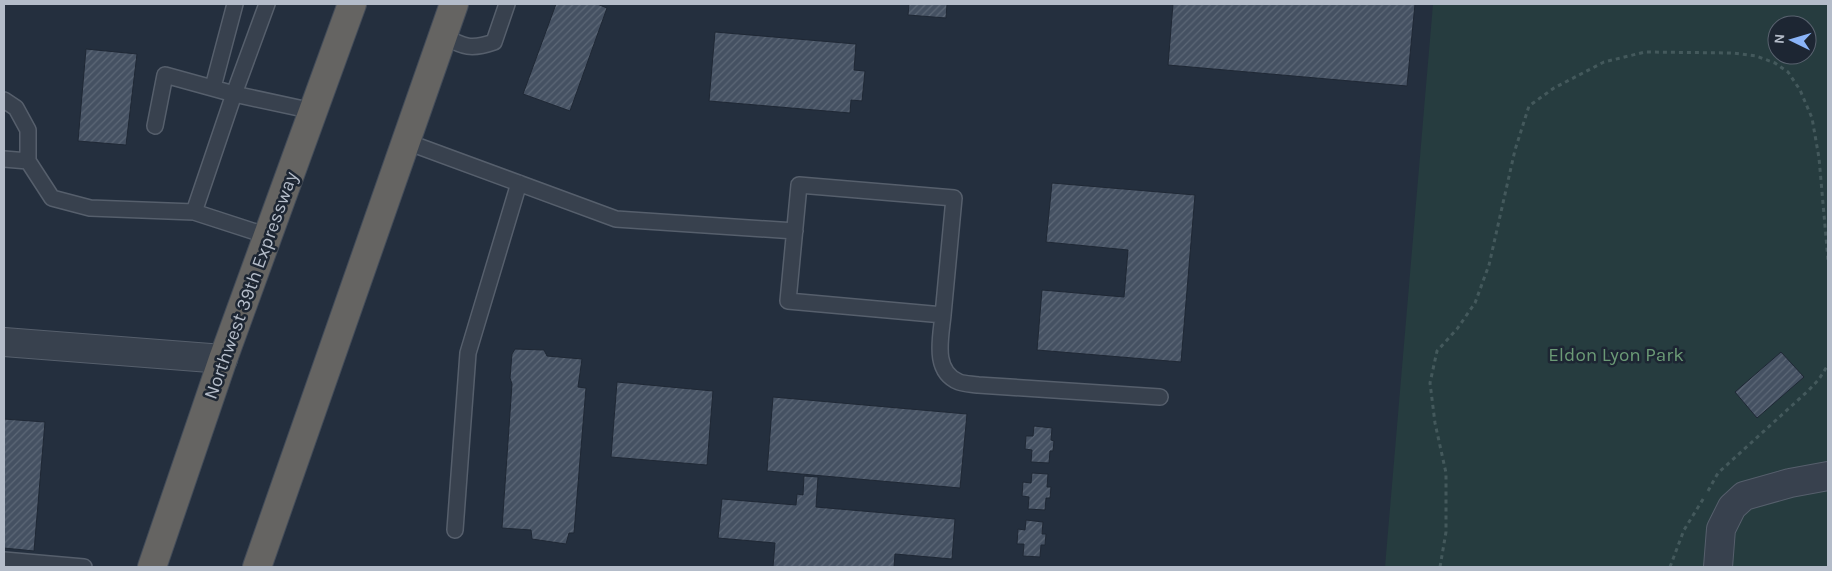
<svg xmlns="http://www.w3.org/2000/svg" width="1832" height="571" font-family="Karla,sans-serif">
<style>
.green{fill:#263c3f;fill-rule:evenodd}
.building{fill:url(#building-hatch);stroke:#1f2835}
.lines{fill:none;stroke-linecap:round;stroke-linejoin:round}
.service-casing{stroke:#565f6c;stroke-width:18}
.minor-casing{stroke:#565f6c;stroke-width:30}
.trunk-casing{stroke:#434c59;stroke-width:30}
.path{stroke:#44595c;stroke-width:3;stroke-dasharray:4 4;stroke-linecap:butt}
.service{stroke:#38414e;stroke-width:15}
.minor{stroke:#38414e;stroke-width:28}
.trunk{stroke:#656462;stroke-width:28}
.labels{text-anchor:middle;stroke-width:5;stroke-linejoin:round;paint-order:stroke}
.street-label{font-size:19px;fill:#b4bcc9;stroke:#1d2633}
.park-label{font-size:19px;fill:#6b9a76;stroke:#1d2633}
</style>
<defs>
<pattern id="building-hatch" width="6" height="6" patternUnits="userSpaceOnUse" patternTransform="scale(1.25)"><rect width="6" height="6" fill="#455162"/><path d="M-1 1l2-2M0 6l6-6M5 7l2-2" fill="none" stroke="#5d6877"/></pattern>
</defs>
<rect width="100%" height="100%" fill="#242f3e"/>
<!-- green -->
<path class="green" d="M1433,4H1828V567H1385ZM1777,25H1807V55H1777Z"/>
<!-- building -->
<path class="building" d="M556,4H597L607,8L570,111L523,94Z
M909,4H947L946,18L908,15Z
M1173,4H1415L1407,86L1168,65Z
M715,32L856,44L854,70L865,71L862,101L851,100L850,113L709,101Z
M86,49L137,54L126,145L78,141Z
M1052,183L1195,195L1181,362L1037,350L1042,290L1124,297L1128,250L1046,242Z
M515,349L544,350L547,356L582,359L578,387L586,388L574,533H569L566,544L532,539L531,530L502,528L512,384L510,378L512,354Z
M1781,352L1804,377L1757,418L1735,392Z
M617,382L713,391L707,465L611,457Z
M773,397L967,414L960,488L767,471Z
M4,419L45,422L34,551L4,548Z
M1034,426L1052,428L1051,440L1054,441L1053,451H1050L1049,463L1031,462L1032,450L1025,449L1026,436H1033Z
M1032,473L1048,474L1047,487H1051L1050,498H1046L1045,510L1028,509L1029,497L1022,496L1023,482L1031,483Z
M804,476L818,477L816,507L955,519L952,559L895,554L894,567H773L775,543L718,538L722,499L796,505L797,494L803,495Z
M1026,520L1043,522L1042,534H1046L1045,545H1041L1040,557L1023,556L1024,544H1017L1018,529L1025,530Z"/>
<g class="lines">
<defs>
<path id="service" d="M267,4L234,94L194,212L268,236
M443,36C464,47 471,50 494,42L507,4
M213,87L235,4
M4,100L16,108L28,130V161L52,198L90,208L194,212
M155,126L165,75L234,94L313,111
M407,142L616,219L795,231
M4,159L28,161
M799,185L954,198L943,315L788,301Z
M943,315C941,337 932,371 959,382C964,384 972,384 978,385L1160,397
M455,530L468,353L519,183
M4,560L84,567"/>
<path id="minor" d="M4,342L223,359
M1718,567L1721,529L1732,507L1744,496L1790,483L1828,476"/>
<path id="trunk" d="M152,567L223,359L352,4
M257,567L454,4"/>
</defs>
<!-- service casing -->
<use href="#service" class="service-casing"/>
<!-- minor casing -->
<use href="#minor" class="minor-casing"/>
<!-- trunk casing -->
<use href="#trunk" class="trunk-casing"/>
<!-- path -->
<path class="path" d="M1708,491L1718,473L1809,390L1819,379L1828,365
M1440,567L1446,532V473L1435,423L1430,383L1437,351L1457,329L1475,303L1489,265L1515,150L1529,106L1554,88L1604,62L1645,52L1733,53L1756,56L1775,63L1788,72L1800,90L1812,118L1819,158L1828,260
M1670,567L1684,530L1705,496"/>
<!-- service -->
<use href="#service" class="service"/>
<!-- minor -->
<use href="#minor" class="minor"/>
<!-- trunk -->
<use href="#trunk" class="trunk"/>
</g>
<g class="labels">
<!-- street labels -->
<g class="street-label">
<text transform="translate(250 285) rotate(-70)" y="7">Northwest 39th Expressway</text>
</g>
<!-- park labels -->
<g class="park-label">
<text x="1616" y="361">Eldon Lyon Park</text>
</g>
</g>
<!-- border -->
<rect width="1832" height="571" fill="none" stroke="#b4bcc9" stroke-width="10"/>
<!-- north arrow -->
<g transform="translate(1792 40) rotate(275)"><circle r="24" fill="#1d2633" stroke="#59626f"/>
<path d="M0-4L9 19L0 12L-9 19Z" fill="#8ab4f8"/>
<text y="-8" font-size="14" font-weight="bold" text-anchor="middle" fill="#b4bcc9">N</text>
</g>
</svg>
